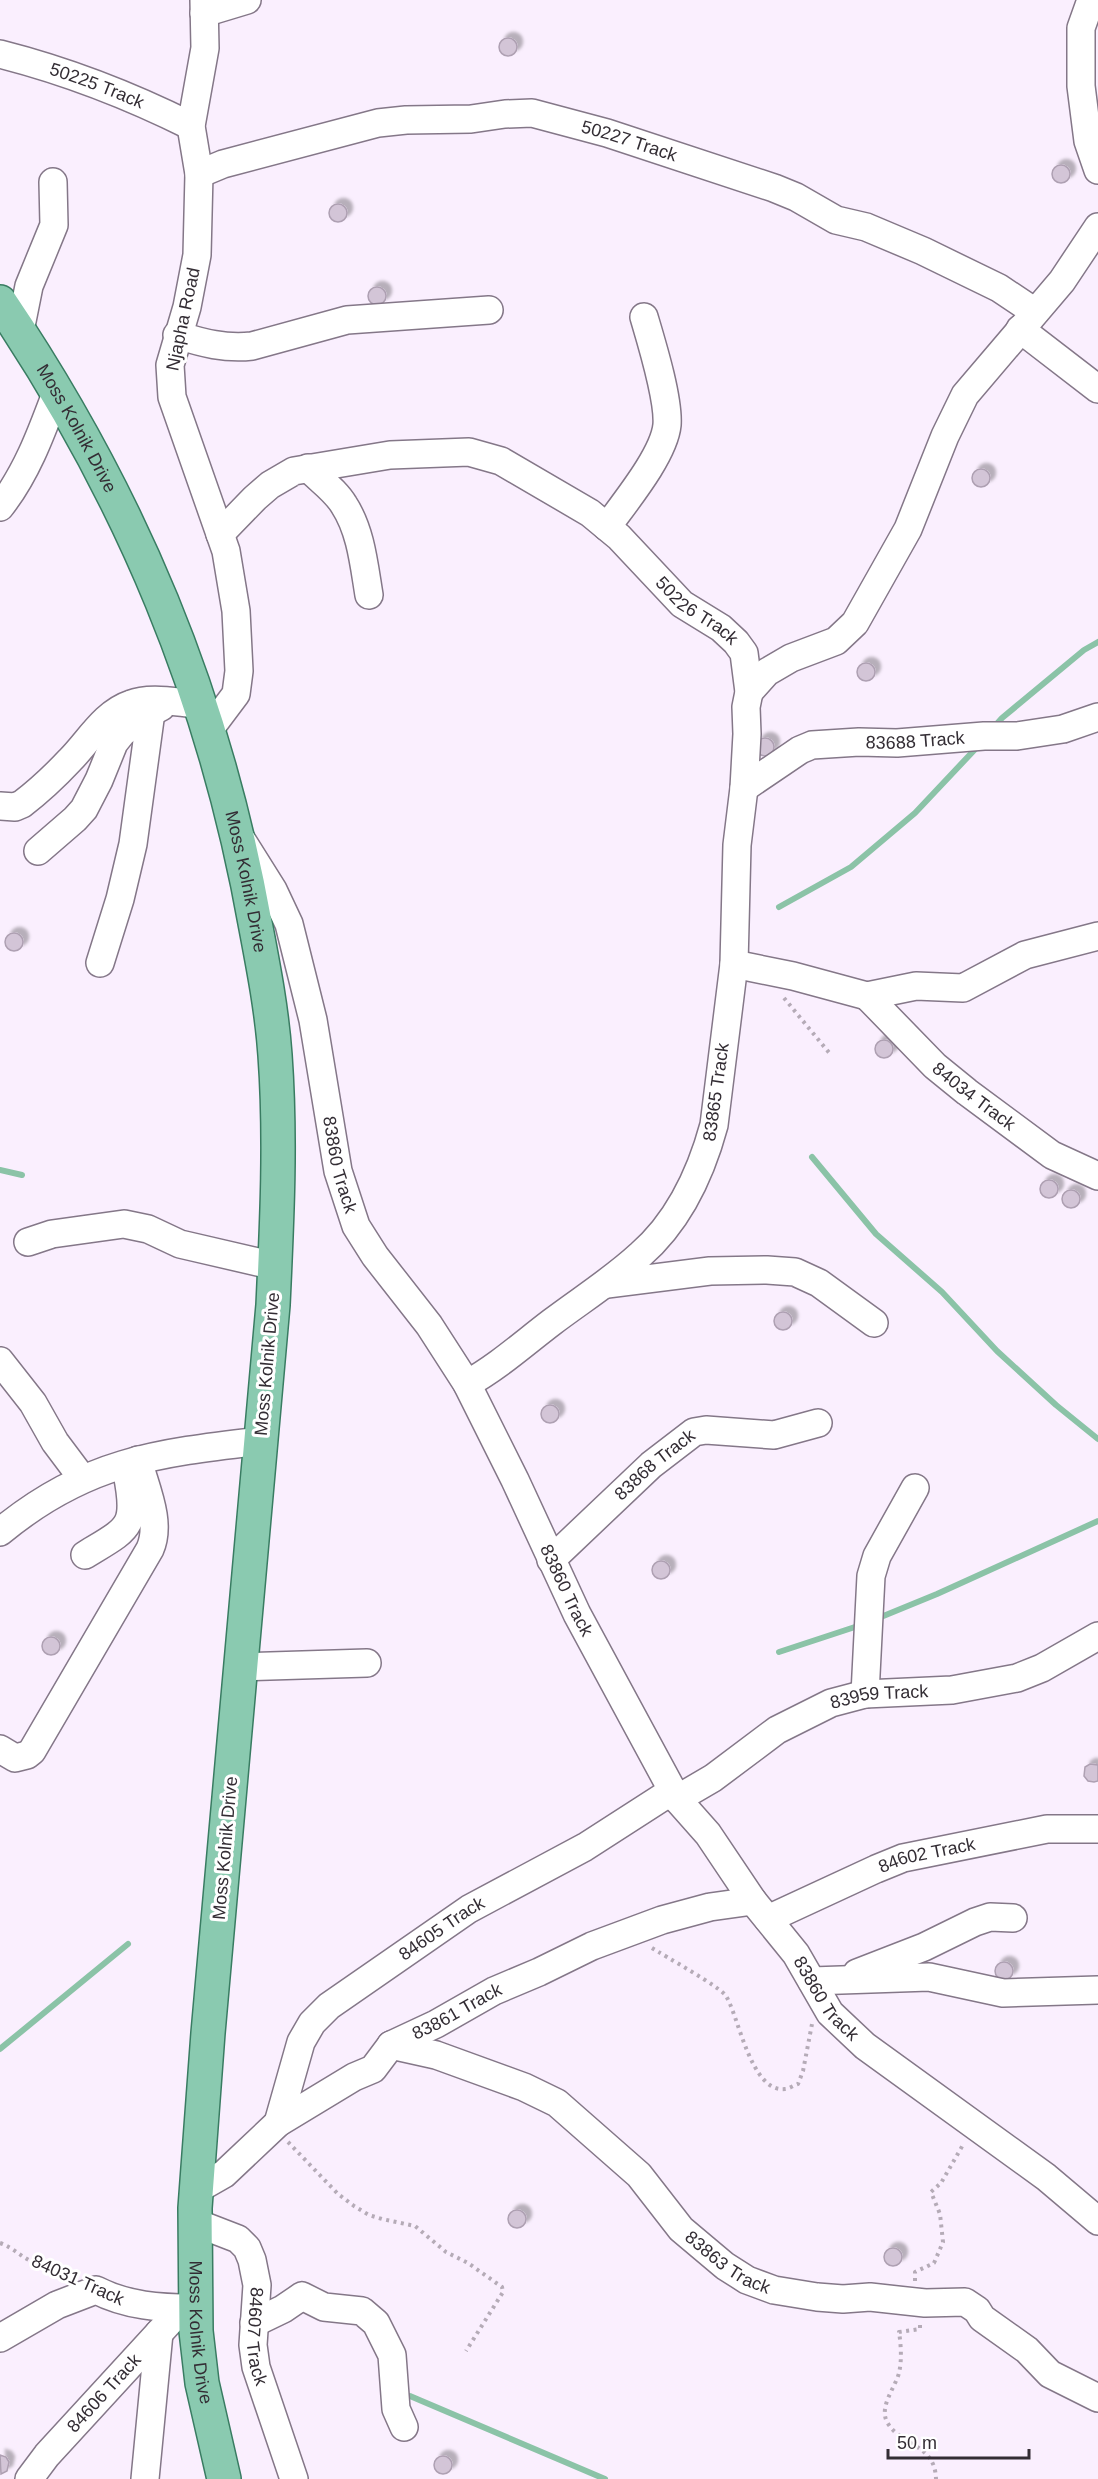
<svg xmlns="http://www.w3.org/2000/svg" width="1098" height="2479" font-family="Helvetica,sans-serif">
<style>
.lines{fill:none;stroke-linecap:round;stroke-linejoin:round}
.stream{stroke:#8bc3a7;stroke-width:6}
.building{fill:#d3c5d7;stroke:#aea0b2;stroke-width:1.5;filter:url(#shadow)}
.minor-casing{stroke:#847788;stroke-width:30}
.major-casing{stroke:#397c62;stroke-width:36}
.path{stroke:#b5abb7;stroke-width:4;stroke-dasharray:3 4.5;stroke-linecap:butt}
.minor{stroke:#fff;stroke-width:27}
.major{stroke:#8acab0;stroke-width:33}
.labels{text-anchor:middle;stroke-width:6;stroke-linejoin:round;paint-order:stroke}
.street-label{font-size:18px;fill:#332d34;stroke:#fff}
</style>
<defs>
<filter id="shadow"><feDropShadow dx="5.5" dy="-5.5" stdDeviation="1.5" flood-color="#0004"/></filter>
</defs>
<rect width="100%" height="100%" fill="#faeffe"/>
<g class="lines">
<!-- stream -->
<path class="stream" d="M994,727L1002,718L1084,650L1098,642
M779,907L851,867L915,813L980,744
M812,1157L876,1234L942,1292L997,1351L1056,1405L1098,1439
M0,1170L22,1175
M876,1619L937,1594L1098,1521
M779,1652L861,1625
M0,2049L128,1944
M410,2396L605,2479"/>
</g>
<!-- building -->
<path class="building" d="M499 47a9 9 0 1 1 18 0a9 9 0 1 1-18 0Z
M1052 174a9 9 0 1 1 18 0a9 9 0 1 1-18 0Z
M329 213a9 9 0 1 1 18 0a9 9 0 1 1-18 0Z
M368 296a9 9 0 1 1 18 0a9 9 0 1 1-18 0Z
M972 478a9 9 0 1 1 18 0a9 9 0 1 1-18 0Z
M857 672a9 9 0 1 1 18 0a9 9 0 1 1-18 0Z
M756 747a9 9 0 1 1 18 0a9 9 0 1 1-18 0Z
M5 942a9 9 0 1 1 18 0a9 9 0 1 1-18 0Z
M875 1049a9 9 0 1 1 18 0a9 9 0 1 1-18 0Z
M1040 1189a9 9 0 1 1 18 0a9 9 0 1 1-18 0Z
M1062 1199a9 9 0 1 1 18 0a9 9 0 1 1-18 0Z
M774 1321a9 9 0 1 1 18 0a9 9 0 1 1-18 0Z
M541 1414a9 9 0 1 1 18 0a9 9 0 1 1-18 0Z
M652 1570a9 9 0 1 1 18 0a9 9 0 1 1-18 0Z
M42 1646a9 9 0 1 1 18 0a9 9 0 1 1-18 0Z
M1090,1764L1098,1765V1781L1094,1782L1088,1781L1084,1776L1085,1767Z
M995 1971a9 9 0 1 1 18 0a9 9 0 1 1-18 0Z
M508 2219a9 9 0 1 1 18 0a9 9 0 1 1-18 0Z
M884 2257a9 9 0 1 1 18 0a9 9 0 1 1-18 0Z
M0,2455L6,2457L9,2462L7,2471L1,2474Z
M434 2465a9 9 0 1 1 18 0a9 9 0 1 1-18 0Z"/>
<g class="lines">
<defs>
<g id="minor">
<path d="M204,0L205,48L191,126L199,174L197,255L187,307L170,365L172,397L226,551L236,611L239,671L236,694L209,730"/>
<path d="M1091,0L1081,28V86L1088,141L1098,170"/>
<path d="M204,13L247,0"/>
<path id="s1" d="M0,54C67,71 129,95 191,126"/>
<path id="s2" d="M199,174L223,164L378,123L406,120L471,119L505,114L532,113L607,133L774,188L796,197L836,220L866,227L923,251L999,288L1035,312"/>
<path d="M1020,329L1098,389"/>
<path d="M20,331L29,286L54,225L53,182"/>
<path d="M177,335C203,343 225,349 252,346L347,320L489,310"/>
<path d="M308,468C320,480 336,491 344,505C361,531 364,565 369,595"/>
<path d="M0,507C27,473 42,431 57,391"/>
<path d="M607,527C625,502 664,455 667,425C669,399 652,344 644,317"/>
<path id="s3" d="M220,534L255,498L270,485L294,471L390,455L469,452L501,461L590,513L619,537L682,604L721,628L736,642L744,653L749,692L746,707L747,734L744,788L737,845L734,964L714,1125C701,1173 678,1222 640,1255C613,1280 581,1300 552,1322C523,1344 499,1366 467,1384"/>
<path d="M749,692L767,672L791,658L836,641L855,623L908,529L945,436L965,395L1062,281L1098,227"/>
<path id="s4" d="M744,788L800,750L812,745L859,742L897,743L984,736H1017L1063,729L1098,717"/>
<path d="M0,806L15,807L22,804C39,791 55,776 70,760C89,741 104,713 131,704C151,696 179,703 200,704"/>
<path id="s5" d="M241,839L273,890L289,924L313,1020L338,1171L356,1226L375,1256L429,1325L467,1384L515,1480L577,1614L677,1799L708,1834L753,1901L796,1954L830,2013L865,2046L1046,2177L1098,2221"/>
<path d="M38,851L75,819L84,809L99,780L114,743L122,733L142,717L161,707"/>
<path d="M100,963L120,899L133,844L151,712"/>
<path d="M734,964L793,976L867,996L916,986L963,988L1025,955L1098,936"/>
<path id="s6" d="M867,996L935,1066L967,1092L1052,1155L1098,1176"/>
<path d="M28,1242L52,1234L124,1224L148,1229L180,1244L275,1266"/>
<path d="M607,1284L710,1271L767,1270L795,1272L819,1283L874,1323"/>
<path d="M0,1361L33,1403L55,1442L82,1478"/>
<path d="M0,1532C84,1462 156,1453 261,1441"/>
<path d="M85,1555C129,1528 138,1528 127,1473"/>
<path id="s7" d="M551,1560L651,1465L694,1432L706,1430L774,1435L818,1423"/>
<path d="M241,1667L367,1663"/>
<path d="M865,1694L871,1576L877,1556L915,1488"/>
<path d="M0,1749L15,1758L27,1755L32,1751L150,1549C162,1522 145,1487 138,1460"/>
<path id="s8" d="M677,1799L713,1778L777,1730L831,1703L865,1694L952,1690L1017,1678L1042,1668L1098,1636"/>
<path id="s9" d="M768,1919L876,1869L903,1858L1047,1829H1098"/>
<path d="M857,1973L924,1947L975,1922L990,1917L1013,1918"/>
<path d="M812,1981L929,1977L1003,1993L1098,1990"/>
<path id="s10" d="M391,2045L436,2055L524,2087L557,2103L639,2175L681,2229L725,2266L747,2280L774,2290L817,2297L843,2299L870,2297L925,2303L965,2302L977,2310L982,2318L1027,2350L1050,2374L1098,2398"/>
<path id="s11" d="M278,2123L301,2042L312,2023L329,2006L469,1909L585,1847L672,1791"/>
<path id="s12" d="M196,2190L224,2174L278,2123L354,2077L373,2069L391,2045L436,2024L494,1991L539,1972L592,1946L662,1920L710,1907L753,1901"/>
<path id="s13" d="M194,2222L238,2239L247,2248L252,2260L257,2285L253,2345L256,2367L294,2479"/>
<path d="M254,2323L283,2309L302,2296L324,2307L362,2311L376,2323L392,2355L396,2409L404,2427"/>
<path d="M0,2338L57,2305L96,2290C127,2306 160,2308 194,2308"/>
<path id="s14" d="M29,2479L47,2455L182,2308"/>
<path d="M145,2479L159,2333"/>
</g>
<g id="major">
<path id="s15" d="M0,302C131,496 215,697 256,928C264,970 272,1012 275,1055C281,1138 277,1221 273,1305L208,2033L195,2208L196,2331L202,2383L224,2479"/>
</g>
</defs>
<!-- minor casing -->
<use href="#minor" class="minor-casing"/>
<!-- major casing -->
<use href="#major" class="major-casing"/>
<!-- path -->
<path class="path" d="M784,998L831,1055
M652,1948C663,1955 722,1988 726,1996C739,2017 751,2093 785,2089C789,2089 794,2085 798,2084L803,2071L812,2024
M288,2142L338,2194L354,2206L369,2215L382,2219L415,2226L446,2252L468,2263L502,2287L503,2292L466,2351
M0,2243C14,2248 21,2257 33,2262C45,2267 57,2271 68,2277
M915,2281V2272L934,2263L943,2242L940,2214L931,2192L941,2183L964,2143
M920,2325V2329L899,2332C901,2345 902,2360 899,2373C895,2388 879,2406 887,2422C901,2447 935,2443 936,2479"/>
<!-- minor -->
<use href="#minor" class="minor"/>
<!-- major -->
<use href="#major" class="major"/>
</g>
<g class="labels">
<!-- street labels -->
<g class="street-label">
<text dy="6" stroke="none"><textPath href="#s1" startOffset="102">50225 Track</textPath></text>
<text dy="6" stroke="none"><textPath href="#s2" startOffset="442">50227 Track</textPath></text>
<text transform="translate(183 319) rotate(-78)" y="6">Njapha Road</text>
<text dy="6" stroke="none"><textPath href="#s15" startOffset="148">Moss Kolnik Drive</textPath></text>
<text dy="6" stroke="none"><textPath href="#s3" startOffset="556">50226 Track</textPath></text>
<text dy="6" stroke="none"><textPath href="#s4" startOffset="184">83688 Track</textPath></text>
<text dy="6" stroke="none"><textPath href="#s15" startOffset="634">Moss Kolnik Drive</textPath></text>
<text transform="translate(716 1092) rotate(-82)" y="6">83865 Track</text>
<text dy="6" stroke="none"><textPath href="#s6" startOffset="147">84034 Track</textPath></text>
<text dy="6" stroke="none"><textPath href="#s5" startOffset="344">83860 Track</textPath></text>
<text transform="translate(267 1364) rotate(-85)" y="6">Moss Kolnik Drive</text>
<text dy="6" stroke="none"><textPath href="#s7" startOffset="141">83868 Track</textPath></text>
<text dy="6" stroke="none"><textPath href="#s5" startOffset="830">83860 Track</textPath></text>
<text dy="6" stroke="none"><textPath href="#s8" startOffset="231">83959 Track</textPath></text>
<text transform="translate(225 1848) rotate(-85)" y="6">Moss Kolnik Drive</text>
<text dy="6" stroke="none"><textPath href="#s9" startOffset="172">84602 Track</textPath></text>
<text dy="6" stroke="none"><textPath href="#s11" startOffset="267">84605 Track</textPath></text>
<text dy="6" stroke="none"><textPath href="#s5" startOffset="1316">83860 Track</textPath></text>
<text dy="6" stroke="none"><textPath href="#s12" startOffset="320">83861 Track</textPath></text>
<text dy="6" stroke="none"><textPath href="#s10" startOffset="412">83863 Track</textPath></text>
<text transform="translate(78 2280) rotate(24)" y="6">84031 Track</text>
<text dy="6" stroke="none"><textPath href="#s15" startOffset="2091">Moss Kolnik Drive</textPath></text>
<text dy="6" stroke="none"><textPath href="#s13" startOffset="150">84607 Track</textPath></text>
<text dy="6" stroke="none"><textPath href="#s14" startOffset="114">84606 Track</textPath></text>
</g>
</g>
<!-- scale -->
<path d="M888 2449v9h141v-9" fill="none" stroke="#332d34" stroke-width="3"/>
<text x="897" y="2449" font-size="18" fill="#332d34" stroke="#ffffff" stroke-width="4.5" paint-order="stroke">50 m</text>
</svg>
